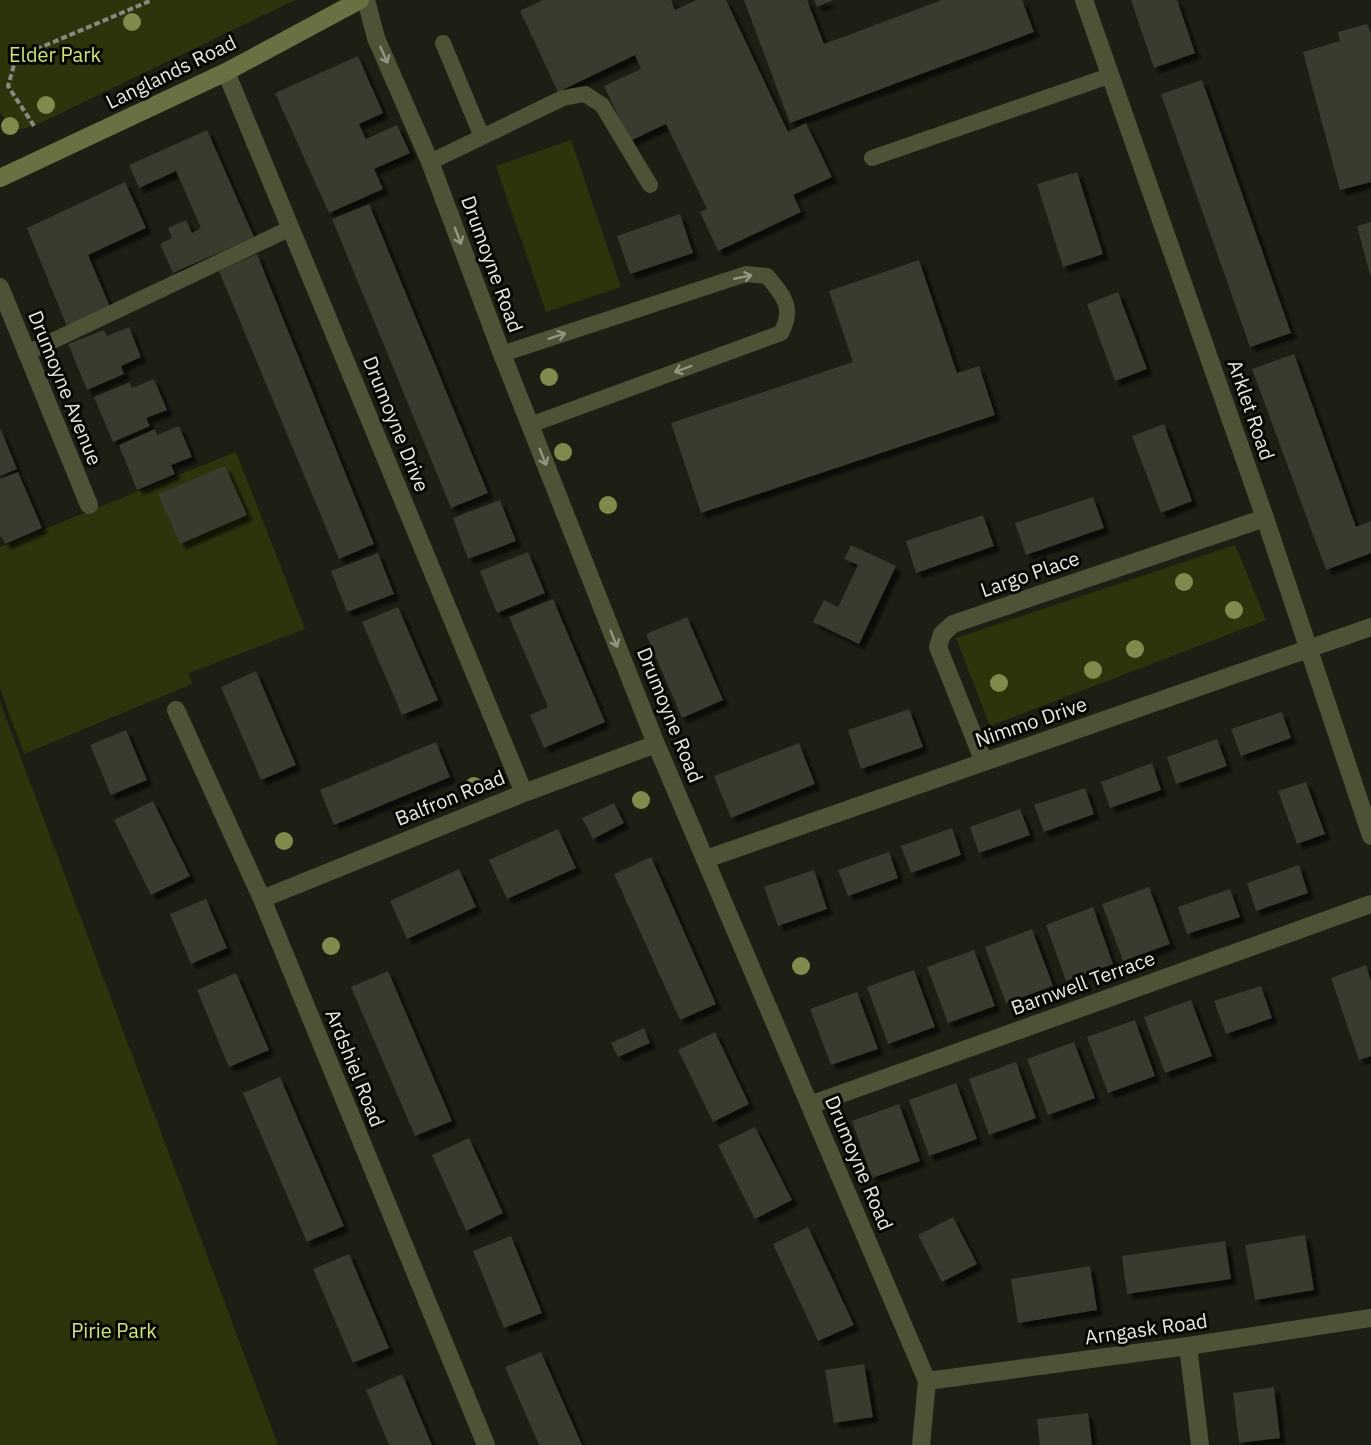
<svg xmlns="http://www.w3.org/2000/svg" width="1371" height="1445" font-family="'IBM Plex Sans',sans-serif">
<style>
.green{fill:#2d340c}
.building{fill:#373a2e;filter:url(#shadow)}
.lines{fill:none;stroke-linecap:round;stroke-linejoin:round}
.path{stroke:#878a80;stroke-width:4;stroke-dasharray:6 3;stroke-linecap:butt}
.lane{stroke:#4c5336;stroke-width:16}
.street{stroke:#4c5336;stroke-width:18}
.secondary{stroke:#677142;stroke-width:18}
.tree{fill:#7e8b4d}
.oneway{stroke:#929683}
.labels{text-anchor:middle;stroke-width:6;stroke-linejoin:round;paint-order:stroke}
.park-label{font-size:20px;fill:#cee37c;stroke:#070804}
.street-label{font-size:20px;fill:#e7e9e1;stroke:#070804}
</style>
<defs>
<filter id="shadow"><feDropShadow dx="5.5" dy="5.5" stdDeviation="1.5" flood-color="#0009"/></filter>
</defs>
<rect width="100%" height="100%" fill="#1c1f14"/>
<!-- green -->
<path class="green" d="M0,0H295L34,126L11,131L0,111Z
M571,140L621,287L546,312L496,166Z
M236,452L305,629L189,673L192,684L24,754L0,688V547Z
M1235,545L1266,620L990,726L956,638Z
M0,702L278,1445H0Z"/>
<!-- building -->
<path class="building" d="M543,0H671L675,10L696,0H726L788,132L806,123L832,177L793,195L801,212L718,251L700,212L707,209L666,124L630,141L604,86L641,69L635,55L558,92L520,11Z
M744,0H807L824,44L942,0H1022L1034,32L790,123Z
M814,0H833L817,7Z
M1131,0H1177L1195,53L1154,68Z
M1367,24L1371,33V182L1340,190L1303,52L1340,41L1338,32Z
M358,56L383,113L359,124L366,139L397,125L410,153L374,169L383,189L329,213L275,93Z
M1202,80L1291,333L1250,347L1161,94Z
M207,130L254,237L173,273L160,244L172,238L168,228L186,220L192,233L201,228L176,171L139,188L129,165Z
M1077,172L1103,254L1063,267L1037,184Z
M125,182L146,228L88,255L111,309L68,329L27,228Z
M369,204L488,493L451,508L332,219Z
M680,214L693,253L630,274L617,236Z
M1371,222V275H1370L1357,226Z
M257,254L374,544L339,559L219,271Z
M919,260L957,373L979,366L995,415L701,513L671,423L853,362L829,291Z
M1118,292L1147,369L1115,381L1087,304Z
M129,327L141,357L121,366L124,374L87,390L68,344L104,330L107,336Z
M1294,354L1356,527L1371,521V553L1326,570L1252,369Z
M154,379L167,410L146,418L150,426L113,442L94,397L130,382L132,388Z
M1164,424L1192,501L1161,513L1132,436Z
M179,426L192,457L171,465L175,474L137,490L119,445L155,429L157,435Z
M0,428L17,469L0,476Z
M225,466L247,515L180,544L158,494Z
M18,472L42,528L5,544L1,536L0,537V479Z
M1093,497L1104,528L1026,555L1015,523Z
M500,500L516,541L468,559L453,518Z
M983,515L994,546L916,573L906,541Z
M851,545L896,566L859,644L813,622L824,600L838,607L858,565L844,559Z
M528,552L545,593L497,613L480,571Z
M378,553L394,594L347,612L331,571Z
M553,599L605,722L544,748L530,715L548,707L509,617Z
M398,607L438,700L402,715L362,622Z
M687,617L723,700L682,718L646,634Z
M256,671L296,765L261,780L221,687Z
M909,709L923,747L861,769L848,730Z
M1282,712L1291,738L1241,756L1231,729Z
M126,730L147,780L111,795L90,745Z
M1217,739L1227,766L1176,784L1167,757Z
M436,742L450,777L334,825L320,790Z
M799,743L815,784L731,818L714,776Z
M1152,763L1161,790L1110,808L1101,782Z
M1306,782L1325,834L1297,844L1278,791Z
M1085,788L1094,814L1044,832L1034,805Z
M153,801L190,876L151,895L114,820Z
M614,803L624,823L593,839L582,818Z
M1020,809L1030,835L979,853L970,827Z
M952,828L961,855L911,873L901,846Z
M558,829L576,868L507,899L489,860Z
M889,852L898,878L848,896L838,870Z
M651,857L716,1004L680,1020L614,874Z
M1299,865L1308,893L1256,911L1247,883Z
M459,869L476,907L407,939L390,901Z
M814,870L827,909L778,926L764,887Z
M1149,887L1170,944L1123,961L1102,904Z
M1230,889L1240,917L1187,934L1178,907Z
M206,899L227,948L191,964L170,914Z
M1093,907L1113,964L1066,981L1046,925Z
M1032,929L1053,986L1006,1003L985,947Z
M974,950L995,1006L948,1023L927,967Z
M1366,965L1371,981V1056L1359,1060L1331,978Z
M914,970L935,1027L888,1044L867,987Z
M388,971L452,1121L415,1136L351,987Z
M236,973L269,1050L229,1067L197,990Z
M1261,986L1272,1018L1226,1034L1214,1001Z
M857,992L878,1049L831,1065L810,1009Z
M1191,1000L1212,1056L1165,1073L1144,1017Z
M1135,1020L1155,1076L1108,1093L1087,1037Z
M644,1028L650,1043L618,1057L611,1043Z
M715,1032L749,1104L713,1122L678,1050Z
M1074,1042L1095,1098L1048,1115L1027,1059Z
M1016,1062L1036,1118L989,1135L969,1079Z
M280,1077L344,1226L307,1242L243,1093Z
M956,1083L977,1139L929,1156L909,1100Z
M899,1104L920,1161L872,1178L852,1121Z
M755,1127L792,1200L755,1219L718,1145Z
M469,1138L503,1213L466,1231L432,1155Z
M953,1217L977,1264L942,1282L918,1235Z
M808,1227L854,1325L818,1341L773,1244Z
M1305,1235L1314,1290L1255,1300L1245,1245Z
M511,1236L542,1313L504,1328L473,1251Z
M1225,1241L1231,1279L1127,1294L1122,1256Z
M349,1254L389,1348L353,1363L313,1269Z
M1090,1266L1097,1310L1018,1323L1011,1279Z
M541,1352L582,1445H539L505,1367Z
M864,1364L873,1417L834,1423L825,1370Z
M402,1374L432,1445H389L366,1390Z
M1274,1387L1280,1438L1239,1443L1233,1393Z
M1088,1413L1092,1445H1040L1037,1419Z"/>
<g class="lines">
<!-- path -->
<path class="path" d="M34,126L8,86L16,58L152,0"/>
<!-- lane -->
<path class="lane" d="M443,43L482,137
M872,158L1109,76
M430,162L563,98L585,94L602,105L650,185
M27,353L291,228
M502,354L746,274L767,276C783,295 795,308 781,333L530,425"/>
<!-- street -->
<path class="street" d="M366,0L376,38L430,162L502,354L656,744L927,1381L921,1445
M1084,0L1265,518L1371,836
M226,72L524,793
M0,287L89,505
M176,710L262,899L486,1445
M984,762L938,647L942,634L953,624L1265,518
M706,859L1371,627
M262,899L524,793L656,744
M810,1105L1371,904
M1188,1346L1200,1445
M927,1381L1188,1346L1371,1318"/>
<!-- secondary -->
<path class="secondary" d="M0,178L226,72L360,0"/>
</g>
<!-- trees -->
<g class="tree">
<circle cx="132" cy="22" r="9"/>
<circle cx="46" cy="105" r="9"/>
<circle cx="10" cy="126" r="9"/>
<circle cx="549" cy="377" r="9"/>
<circle cx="563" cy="452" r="9"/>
<circle cx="608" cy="505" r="9"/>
<circle cx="1184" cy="582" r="9"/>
<circle cx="1234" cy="610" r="9"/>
<circle cx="1135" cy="649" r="9"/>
<circle cx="1093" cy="670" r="9"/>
<circle cx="999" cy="683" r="9"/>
<circle cx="474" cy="786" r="9"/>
<circle cx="641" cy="800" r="9"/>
<circle cx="284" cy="841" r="9"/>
<circle cx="331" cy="946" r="9"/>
<circle cx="801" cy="966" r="9"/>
</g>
<!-- one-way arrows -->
<defs><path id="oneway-shaft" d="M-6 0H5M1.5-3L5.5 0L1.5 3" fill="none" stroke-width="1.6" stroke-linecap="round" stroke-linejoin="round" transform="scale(1.5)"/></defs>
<g class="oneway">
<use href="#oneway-shaft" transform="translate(384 55) rotate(66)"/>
<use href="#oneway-shaft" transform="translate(458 236) rotate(70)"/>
<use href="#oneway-shaft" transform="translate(743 277) rotate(-11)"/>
<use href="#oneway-shaft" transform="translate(557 336) rotate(-18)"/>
<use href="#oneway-shaft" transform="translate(683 369) rotate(160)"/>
<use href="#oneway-shaft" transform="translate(543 457) rotate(68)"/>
<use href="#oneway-shaft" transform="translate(614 639) rotate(68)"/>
</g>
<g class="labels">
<!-- park labels -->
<g class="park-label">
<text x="55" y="62">Elder Park</text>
<text x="114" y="1338">Pirie Park</text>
</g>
<!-- street labels -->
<g class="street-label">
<text transform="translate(171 72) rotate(-26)" y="7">Langlands Road</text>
<text transform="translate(492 264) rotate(70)" y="7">Drumoyne Road</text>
<text transform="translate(65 388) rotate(68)" y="7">Drumoyne Avenue</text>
<text transform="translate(1251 410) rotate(71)" y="7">Arklet Road</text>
<text transform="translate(396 424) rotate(68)" y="7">Drumoyne Drive</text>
<text transform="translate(1030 574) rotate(-19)" y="7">Largo Place</text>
<text transform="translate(670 715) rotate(68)" y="7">Drumoyne Road</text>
<text transform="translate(1031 722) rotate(-19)" y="7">Nimmo Drive</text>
<text transform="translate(450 798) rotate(-22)" y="7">Balfron Road</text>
<text transform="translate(1083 983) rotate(-20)" y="7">Barnwell Terrace</text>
<text transform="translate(355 1068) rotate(68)" y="7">Ardshiel Road</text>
<text transform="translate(859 1163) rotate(67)" y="7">Drumoyne Road</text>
<text transform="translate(1146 1329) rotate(-8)" y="7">Arngask Road</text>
</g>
</g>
</svg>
